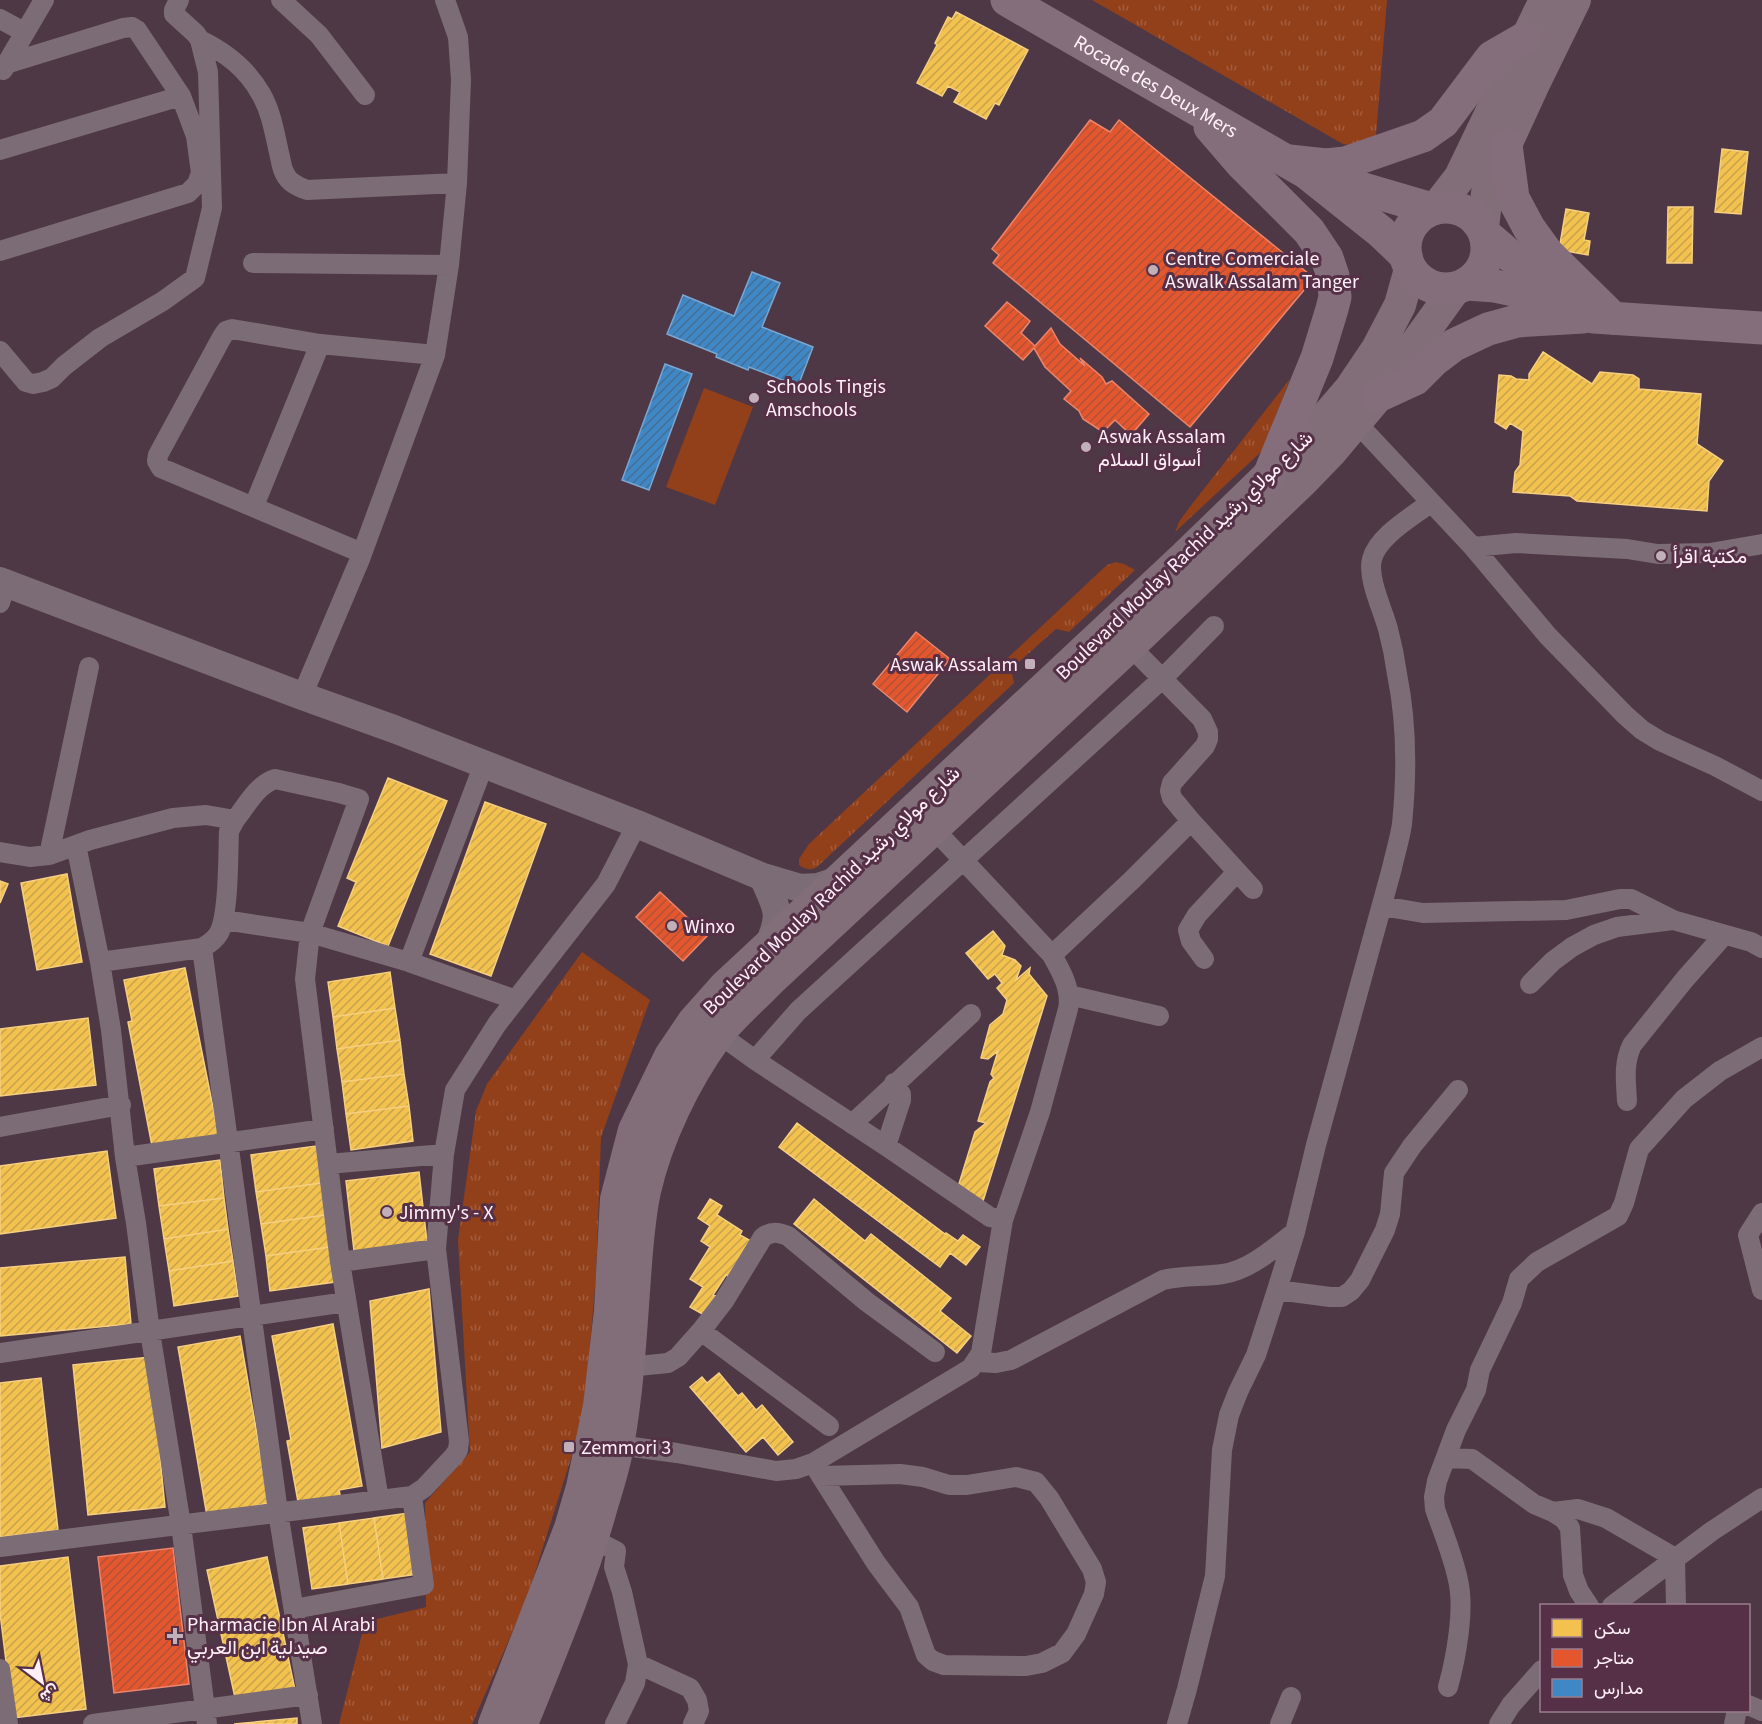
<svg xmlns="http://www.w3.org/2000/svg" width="1762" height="1724" font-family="'Source Sans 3',Vazirmatn,sans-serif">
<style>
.grass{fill:url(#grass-tufts)}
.park{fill:#92401a}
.homes{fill:url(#homes-hatch);stroke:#f6cf81;stroke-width:1.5}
.shops{fill:url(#shops-hatch);stroke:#ec856b;stroke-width:1.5}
.schools{fill:url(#schools-hatch);stroke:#79a7d4;stroke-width:1.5}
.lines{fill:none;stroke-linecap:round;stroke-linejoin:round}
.street{stroke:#7c6c75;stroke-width:20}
.secondary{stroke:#7c6c75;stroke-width:28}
.primary{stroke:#816e79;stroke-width:32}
.highway{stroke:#846e7b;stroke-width:33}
.poi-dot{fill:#c1b0b9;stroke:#563047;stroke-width:2}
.labels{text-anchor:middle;stroke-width:6;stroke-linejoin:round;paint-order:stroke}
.street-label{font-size:20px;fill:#fff0f8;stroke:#563047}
.poi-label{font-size:20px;fill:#fff0f8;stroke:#563047;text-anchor:start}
</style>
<defs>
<pattern id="grass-tufts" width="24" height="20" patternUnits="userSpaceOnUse" patternTransform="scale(1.5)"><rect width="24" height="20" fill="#92401a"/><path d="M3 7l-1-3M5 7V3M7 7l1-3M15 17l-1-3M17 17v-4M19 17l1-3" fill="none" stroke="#a25c3c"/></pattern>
<pattern id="homes-hatch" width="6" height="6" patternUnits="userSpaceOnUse" patternTransform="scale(1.5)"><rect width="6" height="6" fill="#f2c14e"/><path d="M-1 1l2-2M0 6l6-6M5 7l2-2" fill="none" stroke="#c8a34d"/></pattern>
<pattern id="shops-hatch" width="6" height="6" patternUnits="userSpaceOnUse" patternTransform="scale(1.5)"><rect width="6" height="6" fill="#e4572e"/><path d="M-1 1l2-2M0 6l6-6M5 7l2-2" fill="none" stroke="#af5238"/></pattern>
<pattern id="schools-hatch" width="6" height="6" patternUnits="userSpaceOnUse" patternTransform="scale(1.5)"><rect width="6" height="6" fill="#3f88c5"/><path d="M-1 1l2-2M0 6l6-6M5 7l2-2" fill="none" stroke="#446e94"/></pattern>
</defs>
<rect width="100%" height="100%" fill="#4e3845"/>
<!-- grass -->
<path class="grass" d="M1092,0H1387L1376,135L1351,145L1343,144Z
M1290,379L1262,451L1175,532L1179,522L1189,508Z
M1116,562L1124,564L1135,570L1069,632L1056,629L1011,669L1014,683L817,867C811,871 804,869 799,865V859L809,844L1107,565Z
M582,952L650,1000L601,1137L596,1275L584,1417L526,1601L472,1724H339L365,1622L426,1607L425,1503L470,1452L458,1240L476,1111L487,1084Z"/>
<!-- park -->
<path class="park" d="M704,388L753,407L715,505L666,487Z"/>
<!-- homes -->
<path class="homes" d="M956,12L1028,50L999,105L995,103L986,119L954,102L960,92L948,86L942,96L917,83L937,45L935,43L948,17L952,19Z
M1722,149L1748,152L1741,214L1715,212Z
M1668,207H1693L1692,263H1667Z
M1566,209L1589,213L1584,240L1590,241L1588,255L1559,250Z
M1543,352L1592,384L1600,372L1633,375L1639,379V389L1701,394L1697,444L1723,461L1709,481L1707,511L1577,501L1570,496L1513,492L1515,472L1520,465L1523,431L1510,423L1506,429L1495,422L1499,375L1511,376L1516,379L1529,380V374Z
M388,778L447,801L388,946L338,926L356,882L347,878Z
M485,802L546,824L491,976L430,954Z
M67,874L82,962L37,970L21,883Z
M0,881L8,884L0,903Z
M993,931L1005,946L1002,955L1015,960L1021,966L1016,980L1030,968L1029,974L1047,996L983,1201L976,1199L968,1190L958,1187L975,1132L986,1123L978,1121L990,1082L994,1078L991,1074L998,1051L988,1059L981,1058L990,1025L1003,1014L1007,1000L997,988L1002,983L995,974L988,979L966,953Z
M185,968L219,1137L153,1151L128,1022L132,1021L124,980Z
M390,972L395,1008L333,1017L328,982Z
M395,1008L400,1040L337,1049L333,1017Z
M88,1018L96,1085L0,1096V1029Z
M400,1040L404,1074L342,1082L337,1049Z
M404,1074L409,1106L346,1114L342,1082Z
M409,1106L413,1141L351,1150L346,1114Z
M797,1123L945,1234L946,1233L958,1241L963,1235L980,1247L966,1265L950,1253L940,1267L779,1147Z
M316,1146L321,1183L256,1192L251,1155Z
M107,1151L116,1218L0,1234V1166Z
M220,1160L224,1198L159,1206L154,1169Z
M419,1172L427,1242L354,1251L346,1181Z
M321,1183L325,1215L261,1224L256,1192Z
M224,1198L228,1229L164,1239L159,1206Z
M710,1199L722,1206L717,1215L742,1231L740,1235L751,1241L729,1277L726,1275L713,1295L716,1296L704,1315L690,1307L703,1287L690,1279L710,1247L701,1241L710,1226L698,1218Z
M814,1199L865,1241L871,1234L951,1298L940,1311L971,1336L957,1353L794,1224Z
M325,1215L330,1247L266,1256L261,1224Z
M228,1229L233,1261L169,1271L164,1239Z
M330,1247L335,1282L270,1291L266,1256Z
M125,1257L131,1324L0,1336V1268Z
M233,1261L238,1296L174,1306L169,1271Z
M429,1289L441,1432L382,1448L370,1301Z
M333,1324L362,1486L339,1490L341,1499L299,1507L287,1441L291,1440L272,1336Z
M240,1336L269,1503L207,1516L178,1347Z
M150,1357L165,1507L88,1515L73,1365Z
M719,1373L738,1396L742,1393L756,1410L762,1405L793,1442L778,1455L763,1437L746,1452L690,1387L702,1377L707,1383Z
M41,1378L58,1530L0,1537V1383Z
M408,1513L418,1574L383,1579L374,1518Z
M374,1518L383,1579L348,1584L339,1523Z
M339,1523L348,1584L312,1589L303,1528Z
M68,1557L86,1709L13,1718L0,1613V1566Z
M267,1557L295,1690L236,1702L207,1570Z
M297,1718V1724H234Z"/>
<!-- shops -->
<path class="shops" d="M1090,120L1110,132L1119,120L1314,278L1190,427L993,263L999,255L992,249Z
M1007,302L1030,321L1021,333L1035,346L1051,328L1060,344L1085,366L1080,358L1102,377L1106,384L1112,381L1149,414L1131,435L1115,420L1103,432L1083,419L1079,411L1064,399L1071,391L1045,367L1034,348L1023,360L985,326Z
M916,632L950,659L907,712L873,684Z
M660,892L707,936L683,961L636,917Z
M173,1548L189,1684L114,1693L98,1557Z"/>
<!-- schools -->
<path class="schools" d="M752,272L780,283L762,327L813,347L798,386L749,367L748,370L716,357L717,354L667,334L683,295L734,316Z
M665,364L692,374L649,490L622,480Z"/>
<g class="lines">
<!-- street -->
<path class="street" d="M281,0L319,35L365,95
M0,19L24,32
M200,40C227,53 247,69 261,94C272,113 275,136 280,157C281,162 282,169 285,174C289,183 299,187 307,190L457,183
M3,70L44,0
M0,150L181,96
M0,251L188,193L197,184L201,173L196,136L181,96L137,30L132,27L123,28L6,64
M253,263L449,265
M0,351L26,382L33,384L43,382L52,378L64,366L100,338L163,301L195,278L212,208L208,72L200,40L196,34L174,14V10L179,0
M1356,422L1473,547L1548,636L1625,715L1642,730L1660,741L1715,766L1762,791
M254,506L320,344
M1473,547L1516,543L1627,549L1658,554L1710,553L1762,544
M362,553L161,468L157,461L158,455L222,337L226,331L232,329L320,344L435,355
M0,603L6,583
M1130,646L1202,719L1208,732V739L1205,746L1172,783L1170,791L1172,798L1191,821L1253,889
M302,696L360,559L435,355L449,265L457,183L461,80L458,37L445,0
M235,820C247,805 257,785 275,779L339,793L359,799L310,933L305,979L340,1262L379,1500
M76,845L100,962L111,1030L125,1157L136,1223L150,1332L181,1525L207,1724
M0,852L30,857L49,855L90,840L173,818L206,815L235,820L229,831C228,855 229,914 219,933C215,940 209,944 202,948L100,962
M49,855L89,667
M1382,906L1423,913L1566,910L1620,899H1631L1673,920
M224,920L310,933L409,962L516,1000
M202,948L278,1512L312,1724
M1052,955L1132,880L1191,821
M1204,959L1191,941L1188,930L1197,915L1237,872
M409,962L484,764
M1530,984L1553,961L1572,947L1594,935L1617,927L1673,920L1751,942L1762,948
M1069,995L1159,1016
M719,1034L755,1060L886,1146L990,1217L1003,1220
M755,1060L798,1011L1163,678L1214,626
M1627,1101C1626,1081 1623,1064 1632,1045L1685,979L1724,935
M852,1124L971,1014
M0,1127L121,1105
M886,1146L901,1100V1094L894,1083
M125,1157L324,1129
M328,1164L444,1154
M1762,1213L1748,1235L1762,1290
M340,1262L436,1249
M1277,1290L1330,1297H1342L1351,1291L1360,1280L1385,1230L1390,1214L1394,1173L1412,1146L1458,1090
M701,1331L829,1426
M0,1353L346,1302
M976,1362L996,1363L1011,1360L1163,1280C1183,1275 1203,1277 1223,1274C1250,1270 1274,1248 1295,1232
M628,1367L668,1363L678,1357L701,1331L724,1301L763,1237C772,1231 778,1232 788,1236L867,1302L935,1352
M618,1445L677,1453L776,1471L796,1469L813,1463L963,1373L971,1368L981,1353L1003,1220L1040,1112L1068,1009C1072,990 1061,971 1052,955L933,828
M1446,1458L1472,1459L1534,1504L1553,1512L1564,1519L1570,1528L1573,1575L1579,1591L1589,1606
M813,1463L821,1476L876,1563L909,1607L926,1655L933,1661L944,1665L1026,1666L1042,1663L1062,1653L1076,1634L1094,1594L1096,1582L1092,1569L1049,1498L1036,1482L1016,1477L967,1485H949L923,1477L900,1474L821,1476
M1553,1512L1578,1509L1606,1518L1675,1558L1676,1606
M593,1539L616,1551L614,1567L622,1592L638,1664L635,1683L615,1724
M0,1547L412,1496L424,1488L454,1456L458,1450L459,1441L436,1249L444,1154L455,1090L497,1024L606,884L637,824
M1612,1606L1712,1531L1762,1498
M294,1609L424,1585L412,1496
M638,1664L690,1688L697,1700L699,1711L693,1724
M0,1669L8,1724
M1448,1687C1456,1658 1465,1609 1458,1580C1453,1556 1443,1532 1435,1509L1434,1497L1437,1481L1456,1430L1476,1390L1480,1370L1512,1303L1519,1279L1537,1262L1618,1216L1624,1203L1639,1149L1684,1099L1720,1071L1762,1047
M1748,1705L1762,1711
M93,1724L308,1695
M1177,1724L1187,1689L1215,1576L1222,1450L1229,1415L1238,1392L1256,1355L1277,1290L1295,1232L1316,1145L1392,868C1395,854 1400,838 1402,824C1407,774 1407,723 1397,674C1395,659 1392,644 1388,629C1383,610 1367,578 1372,559C1378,536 1412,517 1430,503
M1280,1724L1291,1697
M1499,1724L1511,1705L1542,1670
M1734,1724L1737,1710"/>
<!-- secondary -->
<path class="secondary" d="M0,581L302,696L394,729L637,824L763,877L800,888L818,887L839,880
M763,877C777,909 783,913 768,946"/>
<!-- primary -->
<path class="primary" d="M1436,208L1460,177L1545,0
M1483,228L1487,193L1494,171L1533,86L1575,0
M494,1724L570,1528L582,1487L599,1406L610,1311L616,1199L634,1130L670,1056L693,1022L725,986L1183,558L1314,431L1350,389L1377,349L1400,305L1410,269
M522,1724C551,1652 581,1581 602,1506C608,1486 615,1465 618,1445C628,1390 631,1333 635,1277C637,1249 639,1219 645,1191C657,1138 685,1080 717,1036C732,1016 754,998 771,980L1130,646L1304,480L1331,452L1378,396L1455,289"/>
<!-- highway -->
<g class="highway">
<path id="s1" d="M1007,0L1307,173L1381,232L1406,256"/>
<path d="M1210,127L1241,163L1309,231L1327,258L1333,276L1335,297L1332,309L1317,358L1268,478"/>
<path d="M1506,145L1513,198L1529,228L1547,253L1613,318"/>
<path d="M1289,161L1326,165L1345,163L1423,136L1443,122L1492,57L1525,38"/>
<path d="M1323,177L1432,209"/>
<circle cx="1446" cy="248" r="41"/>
<path d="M1486,235L1508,254L1565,295"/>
<path d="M1467,284L1495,286L1533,294L1594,317L1762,328"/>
<path d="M1378,396L1415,379L1434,360L1454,345L1488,329L1517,321L1583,317"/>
</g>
</g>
<!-- markers -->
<g class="poi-dot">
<circle cx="1153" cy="270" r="6"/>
<circle cx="754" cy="398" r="6"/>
<circle cx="1086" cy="447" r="6"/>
<circle cx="1661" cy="556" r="6"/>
<rect x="1024" y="658" width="12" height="12" rx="3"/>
<circle cx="672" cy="926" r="6"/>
<circle cx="387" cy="1212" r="6"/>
<rect x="563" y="1441" width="12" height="12" rx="3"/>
<path d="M172 1627h6v6h6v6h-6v6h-6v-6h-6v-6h6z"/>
</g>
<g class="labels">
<!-- street labels -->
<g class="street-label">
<text dy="7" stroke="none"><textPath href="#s1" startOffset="172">Rocade des Deux Mers</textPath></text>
<text transform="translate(1184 555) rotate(-44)" y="7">Boulevard Moulay Rachid شارع مولاي رشيد</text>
<text transform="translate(831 890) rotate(-44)" y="7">Boulevard Moulay Rachid شارع مولاي رشيد</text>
</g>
<!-- poi labels -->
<g class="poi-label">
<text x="1165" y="265">Centre Comerciale<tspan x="1165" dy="23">Aswalk Assalam Tanger</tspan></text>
<text x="766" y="393">Schools Tingis<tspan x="766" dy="23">Amschools</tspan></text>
<text x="1098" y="443">Aswak Assalam<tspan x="1098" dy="23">أسواق السلام</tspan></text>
<text x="1673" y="563">مكتبة اقرأ</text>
<text x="1018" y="671" text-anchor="end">Aswak Assalam</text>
<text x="684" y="933">Winxo</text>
<text x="399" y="1219">Jimmy's - X</text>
<text x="581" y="1454">Zemmori 3</text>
<text x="187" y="1631">Pharmacie Ibn Al Arabi<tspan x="187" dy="23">صيدلية ابن العربي</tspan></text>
</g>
</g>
<!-- legend -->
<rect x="1540" y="1604" width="210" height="108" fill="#563047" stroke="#9a7d8e" stroke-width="1.5"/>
<rect x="1552" y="1619" width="30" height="18" fill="#f2c14e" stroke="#9a7d8e" stroke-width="1.5"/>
<text x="1594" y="1634" font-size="18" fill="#fff0f8">سكن</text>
<rect x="1552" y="1649" width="30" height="18" fill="#e4572e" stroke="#9a7d8e" stroke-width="1.5"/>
<text x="1594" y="1664" font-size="18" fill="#fff0f8">متاجر</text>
<rect x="1552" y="1679" width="30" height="18" fill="#3f88c5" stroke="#9a7d8e" stroke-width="1.5"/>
<text x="1594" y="1694" font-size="18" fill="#fff0f8">مدارس</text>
<!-- north arrow -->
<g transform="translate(42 1682) rotate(148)" stroke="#563047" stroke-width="4.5" paint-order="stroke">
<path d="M0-4.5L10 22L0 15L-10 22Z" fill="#fff0f8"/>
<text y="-9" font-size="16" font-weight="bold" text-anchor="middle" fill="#fff0f8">ش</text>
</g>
</svg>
